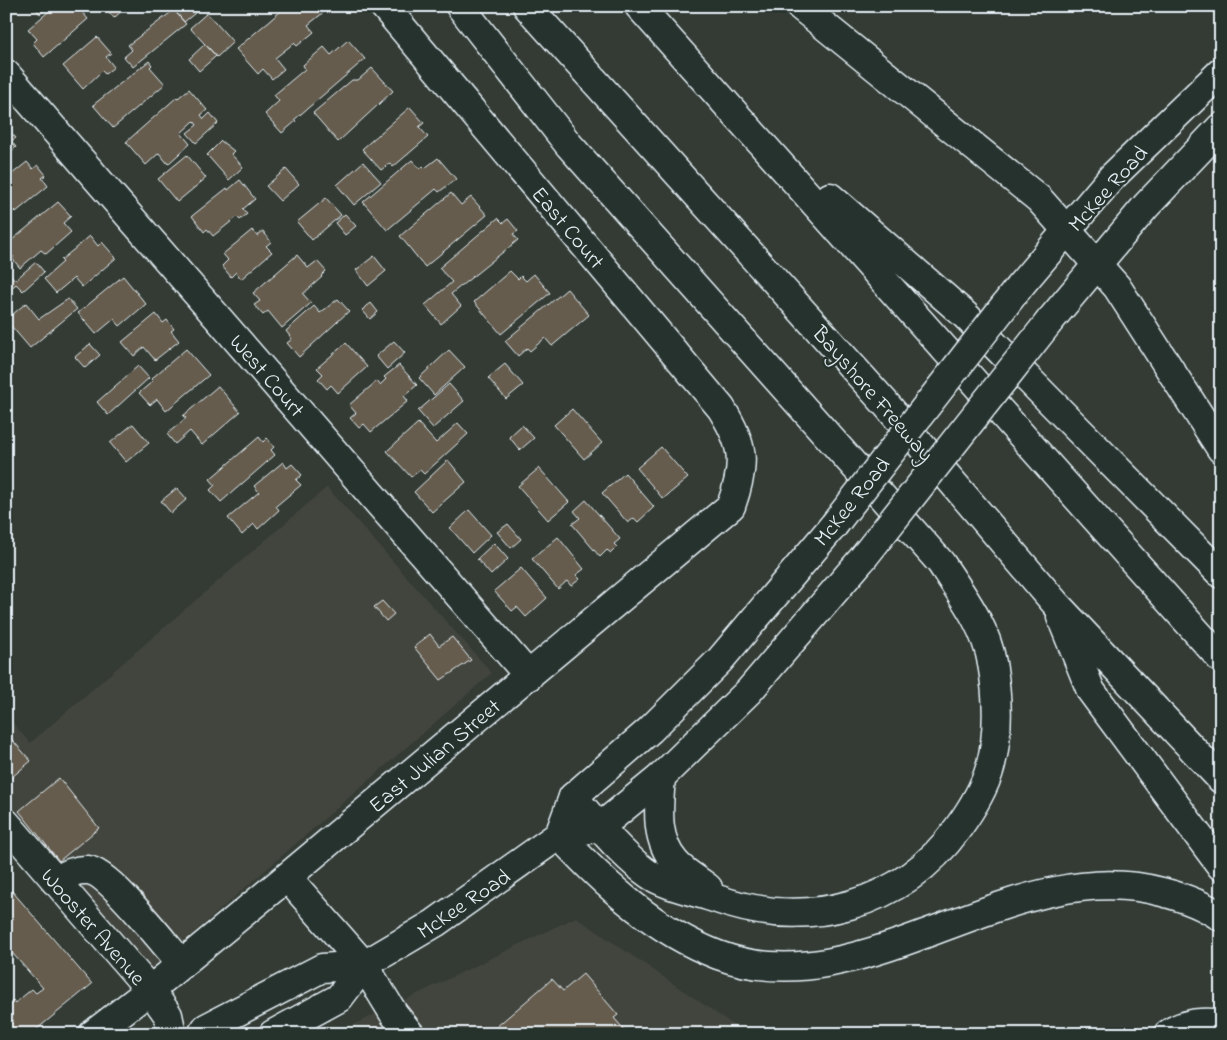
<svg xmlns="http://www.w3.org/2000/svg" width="1227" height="1040" font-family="'Indie Flower',sans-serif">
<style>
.built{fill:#42453c}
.building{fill:#655c4e;stroke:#e8f1f8}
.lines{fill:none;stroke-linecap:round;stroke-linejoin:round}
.minor-casing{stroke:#e8f1f8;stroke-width:31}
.major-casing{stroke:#e8f1f8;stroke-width:31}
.highway-casing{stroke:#e8f1f8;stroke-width:31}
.minor{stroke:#26332d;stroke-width:28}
.major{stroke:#26332d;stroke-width:28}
.highway{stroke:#26332d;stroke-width:28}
.major-bridge-casing{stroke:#e8f1f8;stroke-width:31;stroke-linecap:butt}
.major-bridge{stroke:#26332d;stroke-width:28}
.labels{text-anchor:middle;stroke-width:4.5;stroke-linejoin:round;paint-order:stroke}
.street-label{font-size:22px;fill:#e8f1f8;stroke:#26332d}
</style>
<rect width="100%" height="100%" fill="#333b34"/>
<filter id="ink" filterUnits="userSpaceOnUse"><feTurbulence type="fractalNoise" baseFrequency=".02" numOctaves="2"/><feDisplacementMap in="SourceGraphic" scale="10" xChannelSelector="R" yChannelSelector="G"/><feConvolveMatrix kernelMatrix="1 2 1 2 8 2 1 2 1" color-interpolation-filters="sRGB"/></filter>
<g filter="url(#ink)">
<!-- built -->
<path class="built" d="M327,487L492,673L151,970L6,800V715L30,743Z
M576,917L747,1034H334Z"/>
<!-- building -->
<path class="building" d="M34,6H50L40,14Z
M55,6H77L88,19L44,57L33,43L37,39L28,29Z
M104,6H127L114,18Z
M171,6H198L200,9L184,22Z
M287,6H320L324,12L308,25L314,32L297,46L294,43L275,58L284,69L272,79L263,69L258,74L236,49Z
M174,10L186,24L133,67L124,57L132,50L128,45Z
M207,13L233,42L217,57L190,28Z
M97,37L111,53L106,57L114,67L105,74L102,71L83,89L63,66Z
M348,40L365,59L294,120L296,121L282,133L265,114L279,101L274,95L305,69L303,65L324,47L331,55Z
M205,44L216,56L199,71L189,59Z
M149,61L152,65L150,67L165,84L113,128L93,105Z
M372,68L393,91L338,142L313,113L352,80H358Z
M189,89L207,110L201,115L204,119L210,113L218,123L196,143L187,133L197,125L194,121L181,133L190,144L168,164L159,153L146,165L126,142L177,97L178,98Z
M410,107L424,123L419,127L428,137L393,167L390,163L381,170L362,149Z
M6,127L16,138L11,141L16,147L6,156Z
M221,141L234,151L231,154L243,167L229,180L207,155Z
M187,155L206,178L177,202L158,179Z
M438,158L456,179L439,192L436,189L387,230L363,202L412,160L420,169L423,166L425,168Z
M27,162L33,169L38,165L46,175L42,178L48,186L16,212L15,210L8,216L6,179Z
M363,162L381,182L354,205L337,185Z
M286,169L299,184L280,201L266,186Z
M240,180L255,199L243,209L247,214L240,220L237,217L213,236L207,229L204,232L192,216L227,188L228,190Z
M451,193L461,205L471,197L487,215L425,267L400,236Z
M326,198L341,215L312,240L297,222Z
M58,202L71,216L63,223L71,232L46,254L41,250L20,268L12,258L14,257L6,249V245Z
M345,214L356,226L345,235L335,223Z
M498,218L503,223L508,219L518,231L513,234L518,240L451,294L461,306L441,324L425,305L452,282L439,268Z
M252,230L257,236L263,231L271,242L266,246L272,252L241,279L236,272L231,277L222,266L228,260L223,254Z
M90,236L98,246L102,242L116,258L82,287L74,278L56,293L44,279L63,262L61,260Z
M297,255L308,268L317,261L326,271L321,276L322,277L303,294L311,303L282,328L268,311L263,315L254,305L260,301L253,293Z
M374,256L386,271L368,286L356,270Z
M36,262L44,272L23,291L16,284L8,291L6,277L10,274L15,280Z
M510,271L518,279L521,276L526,281L534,274L550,293L501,334L474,302Z
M123,276L146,304L120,326L114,319L96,334L78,313Z
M567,289L589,315L552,346L545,338L530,351L527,348L518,356L505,341Z
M68,299L77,309L30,348L6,320L26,303L39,319Z
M338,299L349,311L299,357L287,343L292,339L286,331L314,306L320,313Z
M371,303L378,312L370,319L362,310Z
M156,314L163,323L167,320L174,329L171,331L179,341L155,360L144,347L134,356L122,342Z
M394,341L405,353L387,369L376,356Z
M346,343L367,367L338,393L331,385L327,389L318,379L323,374L317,368Z
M90,344L100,355L85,368L75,357Z
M186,349L209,375L166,411L157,399L150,405L139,393L153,381L151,379Z
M449,350L465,367L434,395L419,378Z
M505,364L523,385L506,399L488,378Z
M399,365L417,385L404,396L408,401L371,432L364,424L359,428L350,418L356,413L349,405L377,381L380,385L386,379L384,377Z
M138,366L149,378L108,415L97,402Z
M449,384L464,401L433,428L418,411Z
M218,386L240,412L202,445L190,431L175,444L167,434L186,418L183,416Z
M572,409L602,443L584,459L554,425Z
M418,423L436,443L458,423L468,434L424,474L420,470L411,477L387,451Z
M133,424L149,443L126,462L110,443Z
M522,425L534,438L520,450L509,437Z
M259,437L263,442L267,438L274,447L271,450L275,455L221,502L210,490L215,485L210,479Z
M661,447L688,478L663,499L637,468Z
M448,460L466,482L432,512L414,492Z
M283,462L287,468L292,464L302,475L296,480L301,485L276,506L279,510L258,529L254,524L242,535L228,518L259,492L254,486Z
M539,468L569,502L548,520L518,486Z
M625,473L654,507L638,522L634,518L628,523L602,493Z
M177,488L187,499L171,513L161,501Z
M586,500L620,539L614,544L617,547L611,553L607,550L600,557L572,524L580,518L574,511Z
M469,510L491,535L472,553L450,528Z
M508,524L521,539L511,548L497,532Z
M558,537L584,569L576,575L580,579L571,586L567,581L558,589L532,559Z
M494,543L508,559L491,575L477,559Z
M521,568L547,598L526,617L517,607L512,611L494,591Z
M382,601L394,614L386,621L374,607Z
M430,634L439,646L452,637L471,660L441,680L414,647Z
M6,733L31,761L6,782Z
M59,778L99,828L59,861L19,811Z
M6,884L92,984L31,1034H6V999L10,1003L13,1000L15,1003L32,989L36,993L43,988L6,946Z
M583,974L618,1015L614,1018L628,1034H488L552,979L563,991Z"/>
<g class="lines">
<defs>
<path id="minor" d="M6,74L529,676
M6,823L150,990L168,1015L172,1034
M287,877L364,965L394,1014L410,1034
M55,881C66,875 75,869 88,870C109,872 165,945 182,964
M93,1034L150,990L287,877L731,506C746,464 745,446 721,408L384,6
M1168,1034C1184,1023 1202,1021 1221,1024"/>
<path id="major" d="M1019,287L1112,177L1221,72
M1049,322L1146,206L1221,127
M559,835L573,797L650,730L720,660L834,525
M202,1034L206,1028L322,968L364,965L435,923L559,835L600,827L661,777L749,691L863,558
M273,1034L339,998L364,965"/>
<path id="highway" d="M460,6L569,145L941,563C961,594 986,626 992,663C998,697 999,735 990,768C984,789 971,810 958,828C902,906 807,931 717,899C700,893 663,885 650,875C621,855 597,823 573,797
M527,6L885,403L1056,604L1221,779
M639,6L1221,659
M800,6L1039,199L1117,287L1221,449
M830,197L965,315L1221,574
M1061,617L1091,691L1221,866
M661,777C659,806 654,838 675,862C683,872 698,880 708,888
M559,835C604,884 655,931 718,955C865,1010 1011,851 1162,892C1182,897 1204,905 1221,917"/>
</defs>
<!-- minor casing -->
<use href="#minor" class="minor-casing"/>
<!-- major casing -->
<use href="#major" class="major-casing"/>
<!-- highway casing -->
<use href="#highway" class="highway-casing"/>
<!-- minor -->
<use href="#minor" class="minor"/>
<!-- major -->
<use href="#major" class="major"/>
<!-- highway -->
<use href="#highway" class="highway"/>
<defs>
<path id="major-bridge" d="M834,525L1019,287
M863,558L1049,322"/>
</defs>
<!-- major-bridge casing -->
<use href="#major-bridge" class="major-bridge-casing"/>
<!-- major-bridge -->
<use href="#major-bridge" class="major-bridge"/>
</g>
</g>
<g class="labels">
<!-- street labels -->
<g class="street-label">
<text transform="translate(1107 188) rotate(-48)" y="8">McKee Road</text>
<text transform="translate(569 227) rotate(50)" y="8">East Court</text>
<text transform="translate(268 375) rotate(49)" y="8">West Court</text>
<text transform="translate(874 393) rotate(49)" y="8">Bayshore Freeway</text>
<text transform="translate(851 501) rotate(-51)" y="8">McKee Road</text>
<text transform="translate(434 755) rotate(-40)" y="8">East Julian Street</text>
<text transform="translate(463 903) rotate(-34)" y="8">McKee Road</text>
<text transform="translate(94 926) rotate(49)" y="8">Wooster Avenue</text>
</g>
</g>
<!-- margin -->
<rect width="1227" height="1040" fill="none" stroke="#26332d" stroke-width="25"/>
<rect x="12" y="12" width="1202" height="1015" fill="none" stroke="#e8f1f8" stroke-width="2" filter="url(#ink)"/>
</svg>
